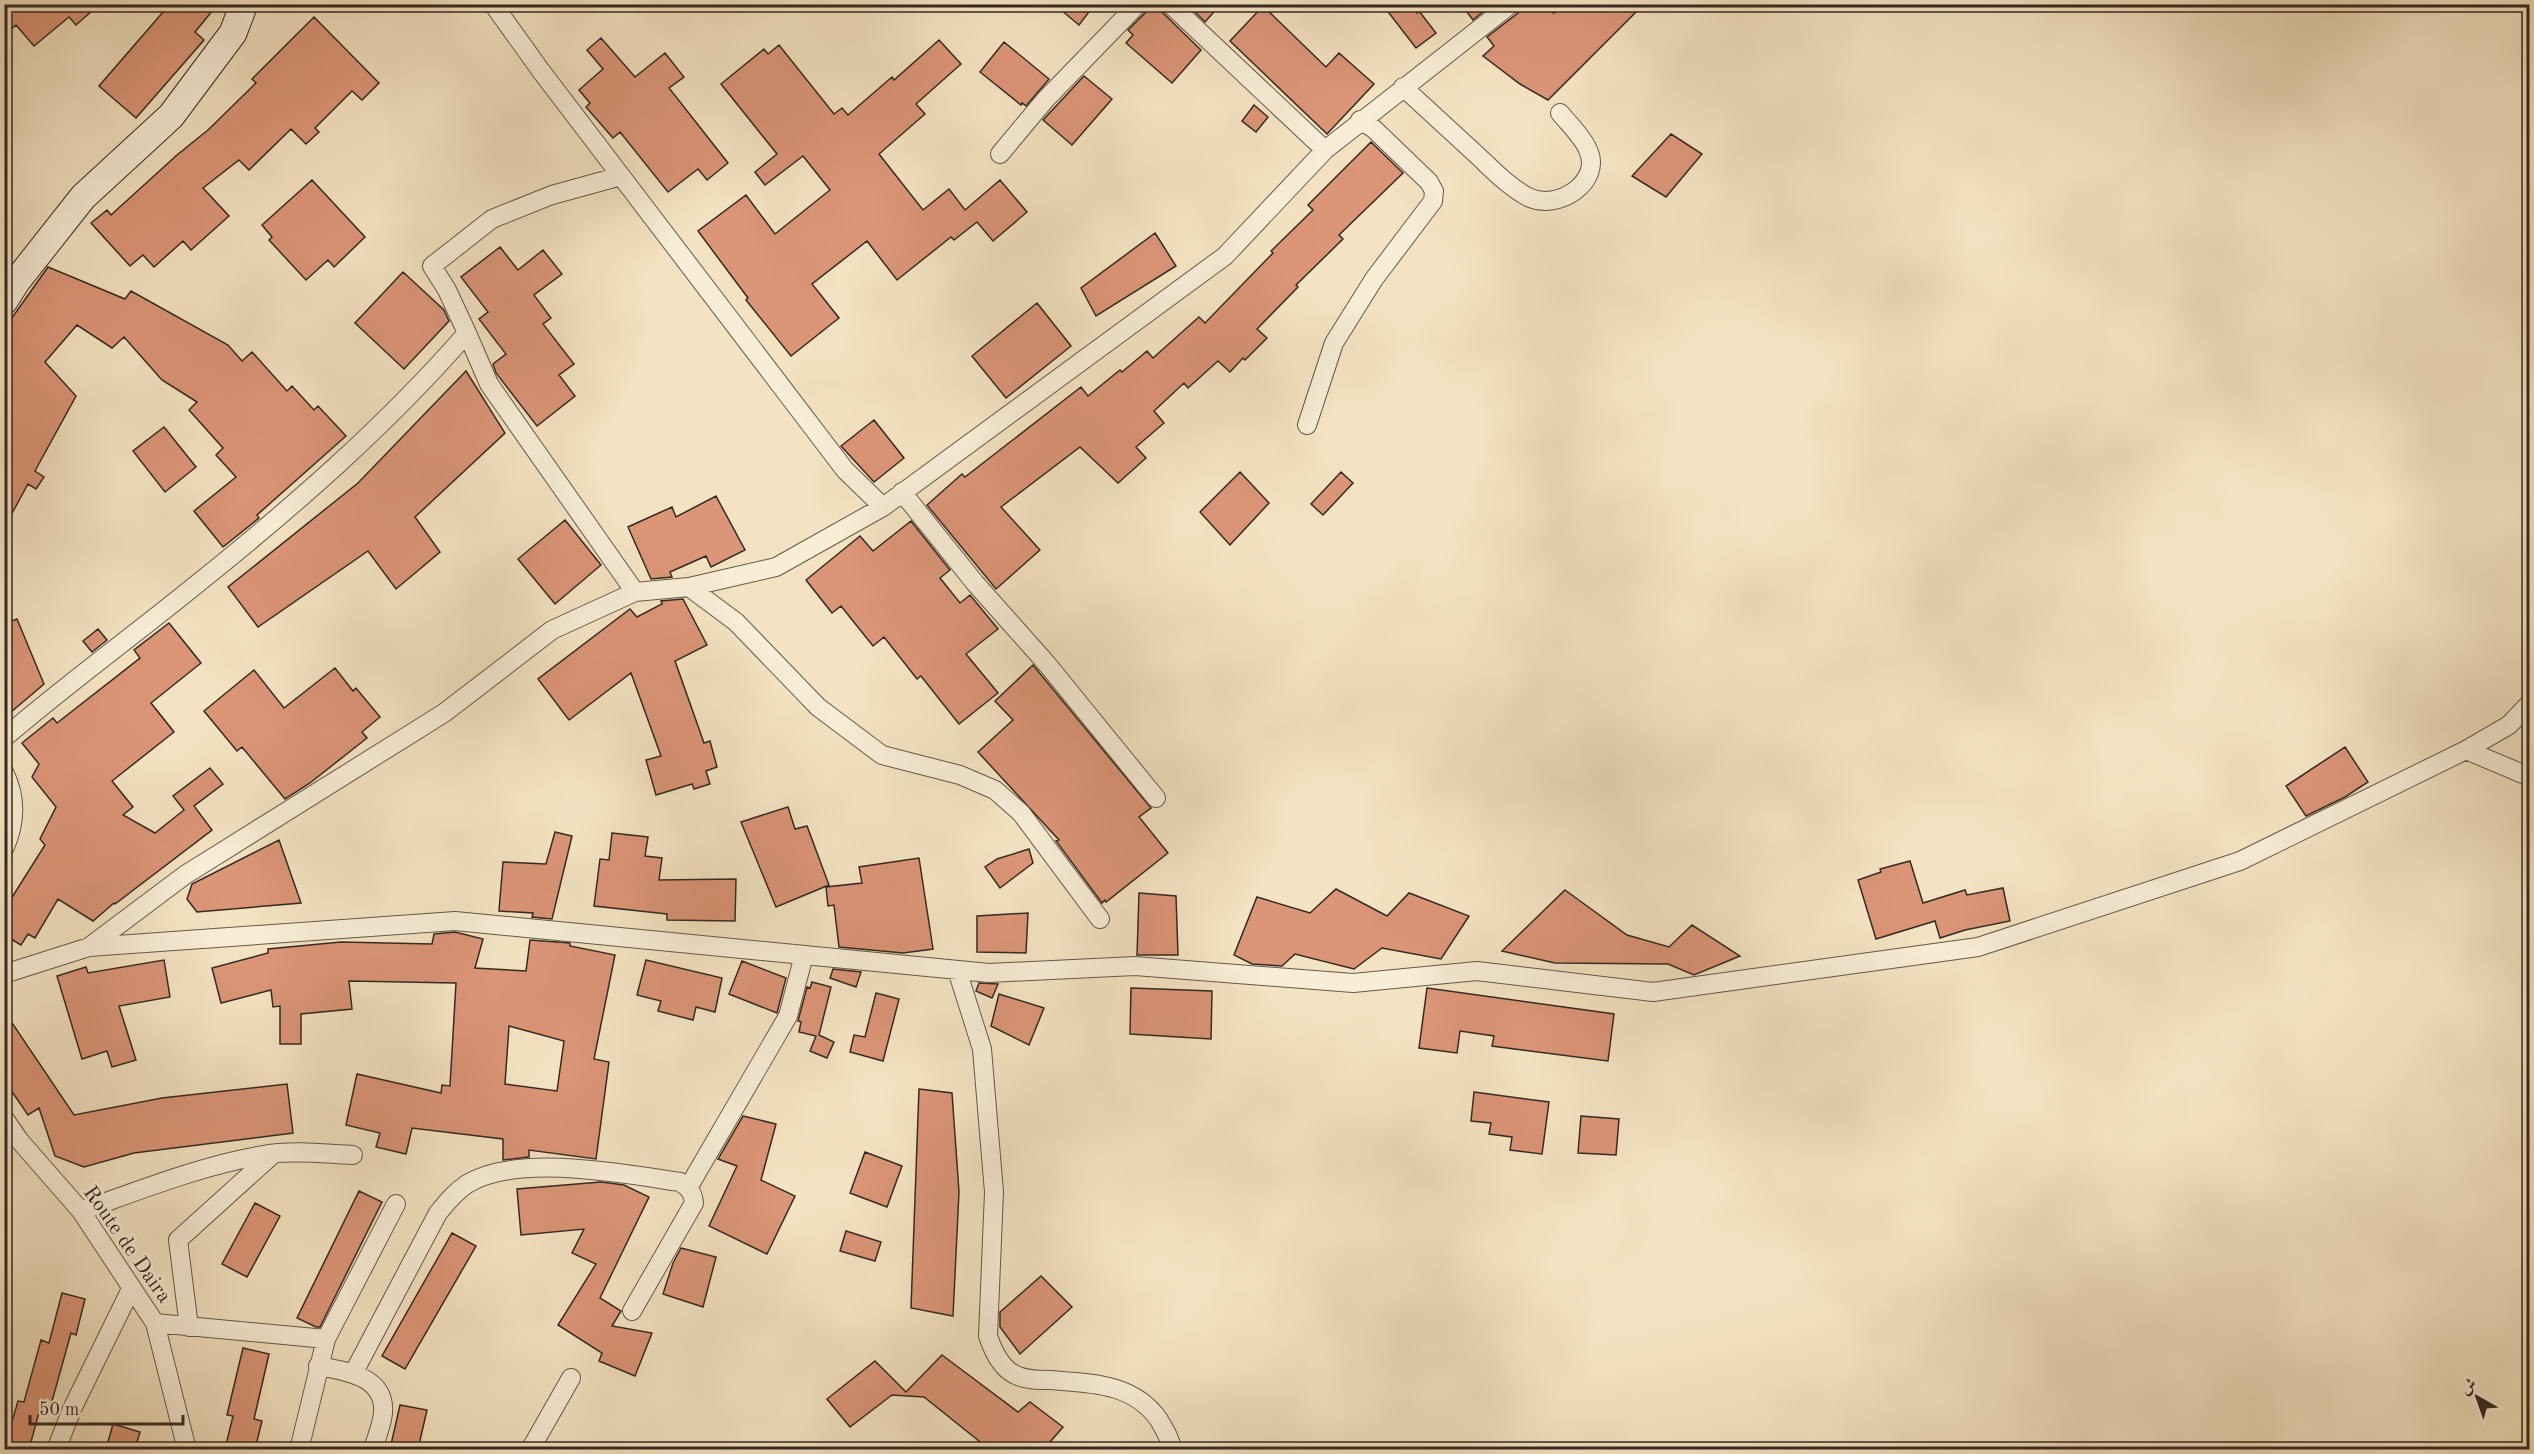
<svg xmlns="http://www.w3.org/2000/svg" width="2534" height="1454" font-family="'Old Standard TT',Amiri,serif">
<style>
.building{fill:#db9577;stroke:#342922;stroke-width:1.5;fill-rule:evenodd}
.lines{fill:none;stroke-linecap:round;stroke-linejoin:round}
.street-casing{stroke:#64584a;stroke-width:20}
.secondary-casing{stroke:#342922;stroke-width:29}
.street{stroke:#f8edd7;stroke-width:18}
.secondary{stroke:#f8edd7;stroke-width:27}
.labels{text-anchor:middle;stroke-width:6;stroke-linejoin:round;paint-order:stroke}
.street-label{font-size:21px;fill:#342922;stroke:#f8edd7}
</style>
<rect width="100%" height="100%" fill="#f4e3c2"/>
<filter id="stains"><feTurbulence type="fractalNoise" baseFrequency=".00333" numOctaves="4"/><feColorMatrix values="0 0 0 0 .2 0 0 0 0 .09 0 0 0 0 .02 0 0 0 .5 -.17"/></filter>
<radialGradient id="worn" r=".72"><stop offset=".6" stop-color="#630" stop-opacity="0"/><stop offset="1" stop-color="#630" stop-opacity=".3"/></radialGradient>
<!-- building -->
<path class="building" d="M4,4H100L76,25L69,17L34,46L16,25L4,35Z
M170,4H218L195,32L204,40L136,118L99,86Z
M1054,4H1095L1079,25Z
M1149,4H1159L1162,12L1201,50L1172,83L1126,43L1133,35L1128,30L1146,12Z
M1187,4H1221L1205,22Z
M1382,4H1410L1417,13L1419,11L1436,33L1416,48Z
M1461,4H1492L1473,20Z
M1522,4H1534L1554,13L1561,4H1644L1548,100L1520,84L1483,56L1494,46L1487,37L1518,13Z
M1263,6L1326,67L1339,53L1374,84L1327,134L1230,41Z
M314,17L379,83L362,100L352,91L315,128L319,132L306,144L291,129L249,170L239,160L203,188L229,216L191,250L183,241L154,267L143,255L130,266L91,223L107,210L111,215L177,155L208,130L256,83L252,79Z
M601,38L635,77L665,53L684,77L669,88L728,163L707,180L698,169L668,192L620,132L613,138L586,107L590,103L579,90L603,69L587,50Z
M939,40L961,64L916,104L925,114L879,154L923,210L949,189L965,210L1000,180L1027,212L993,241L977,222L954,240L951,237L897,280L867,241L812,284L839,318L791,356L746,300L748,298L698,231L746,195L775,234L830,190L803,156L765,185L755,172L777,154L721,84L764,49L768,54L779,45L834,114L842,108L848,115L892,77L894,80Z
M1004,42L1049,79L1026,106L1022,103L1021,105L980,72Z
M1084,76L1112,99L1072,145L1043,120Z
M1254,105L1268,117L1256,132L1242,121Z
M1671,134L1702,154L1666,197L1632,176Z
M1371,142L1403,173L1339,235L1343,239L1296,285L1298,287L1257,329L1267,338L1245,360L1243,358L1230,372L1218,361L1188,388L1184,383L1154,411L1164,423L1136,447L1146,458L1118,483L1080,447L1001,507L1040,550L996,589L927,505L962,474L965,477L1081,387L1088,396L1120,370L1122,372L1147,351L1153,358L1199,317L1205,323L1273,253L1271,251L1313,210L1308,205Z
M312,180L365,237L334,267L328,260L306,280L269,240L272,237L262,225Z
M1155,233L1176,266L1096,316L1081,288Z
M500,247L518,270L543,250L562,274L534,295L551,318L543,324L574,364L559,375L575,396L537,426L496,373L493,364L506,354L479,319L488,312L461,277Z
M48,267L125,299L131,291L228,345L242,361L252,352L287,391L292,386L314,410L318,406L346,436L257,515L259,518L223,547L194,511L236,477L216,455L223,448L189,410L197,402L162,380L124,337L112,348L77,325L45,362L76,396L35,471L44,477L36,489L28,484L4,528V329Z
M403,272L444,310L449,321L404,369L355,323Z
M1037,303L1071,346L1006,398L972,356Z
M466,371L505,433L415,517L440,552L396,589L368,551L258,627L228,587L358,483Z
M874,420L904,458L874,482L841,446Z
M164,427L196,467L165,492L133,451Z
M1240,472L1269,503L1230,545L1200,512Z
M1341,472L1353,483L1323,515L1311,504Z
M716,496L745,550L711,567L706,556L670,572L672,577L651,579L628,527L672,507L676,517Z
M565,520L601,565L555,604L518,559Z
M911,521L950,570L940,578L960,603L970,595L998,629L966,654L998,693L959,724L921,676L917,679L884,637L873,646L841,606L832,613L806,580L860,536L873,551Z
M683,599L707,645L675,661L704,743L710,741L717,767L706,771L710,784L694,789L692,784L656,795L646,760L661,756L631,673L569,720L538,679L630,609L637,617L662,604L661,601Z
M17,619L44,684L4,718V624Z
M169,623L201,663L151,703L174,732L112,781L133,807L123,815L155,833L184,810L173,796L210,768L223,784L194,806L212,830L115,904L114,903L93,921L58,899L35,938L28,934L21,945L4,935V910L45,845L40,839L56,807L32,777L39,764L22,743L53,718L57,723L140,658L134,650Z
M98,629L107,640L92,652L83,641Z
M1033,665L1151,808L1139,817L1168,853L1106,902L1105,900L1102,903L1056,841L1059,840L978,752L1013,720L995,701Z
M335,668L353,691L356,688L380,717L362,732L367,738L310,783L285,799L242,747L237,751L204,711L254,670L284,708Z
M2345,747L2368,782L2345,797L2306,816L2286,786Z
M788,807L795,829L807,826L829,885L776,907L741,822Z
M555,832L572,836L552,919L532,917L533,913L499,911L503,862L546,864Z
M612,833L648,837L645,856L662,858L659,880L736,879L735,921L667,920V914L594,906L600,859L609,860Z
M279,840L301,903L197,912L187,899L192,884Z
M1029,849L1033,863L1000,888L985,867L997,859Z
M919,858L933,949L903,953L839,947L834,905L828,906L826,887L862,883L859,867Z
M1910,861L1923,903L1965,890L1967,895L2003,888L2010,921L1965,930L1940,938L1935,921L1876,939L1858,880L1881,872L1880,869Z
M1336,889L1387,916L1409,893L1469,916L1441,959L1382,948L1354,969L1295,954L1282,966L1252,964L1234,955L1257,897L1310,913Z
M1565,890L1627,935L1669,947L1692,925L1740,956L1694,975L1668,964L1555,963L1502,951Z
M1139,893L1176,896L1178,955H1137Z
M1028,913L1026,953L977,952V916Z
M455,932L483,939L475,968L526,971L530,940L570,943V946L615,955L594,1059L609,1062L596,1159L529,1150V1157L503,1160V1139L412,1128L406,1154L376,1147L380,1133L346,1125L357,1074L441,1093L442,1085L450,1086L456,983L349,981L352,1009L301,1014V1044H280V1006L273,1007L271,990L221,1003L212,968L268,953V949L341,942L432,944L434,934ZM509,1026L564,1041L557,1091L505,1084Z
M164,960L170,997L119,1006L136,1060L112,1067L107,1051L82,1059L57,976L86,967L88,973Z
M646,960L722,978L715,1012L696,1007L693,1020L658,1011L661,1001L637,995Z
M742,961L786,978L777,1013L729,994Z
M833,969L861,972L856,987L830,978Z
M812,982L831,987L819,1035L834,1042L827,1058L810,1051L816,1036L799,1032L801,1022L798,1021L807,987L810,988Z
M979,983L998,984L992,998L976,991Z
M1131,988L1212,991L1211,1039L1130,1034Z
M1427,988L1614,1014L1608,1061L1492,1046L1494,1036L1460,1031L1457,1053L1419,1048Z
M876,993L899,999L883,1061L850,1052L854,1035L865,1037Z
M999,994L1044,1008L1029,1045L991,1026Z
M4,1011L74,1115L162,1098L287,1084L293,1133L134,1153L84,1167L55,1156L39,1108L28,1115L4,1080Z
M919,1089L952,1093L959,1192L953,1316L911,1308Z
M1474,1092L1549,1102L1542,1154L1510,1150L1512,1137L1489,1134L1491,1123L1471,1121Z
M743,1116L776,1124L761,1180L795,1196L767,1254L709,1226L737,1166L718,1159Z
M1581,1116L1619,1119L1616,1155L1578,1153Z
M865,1152L902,1166L887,1207L850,1193Z
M601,1182L624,1185L649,1197L600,1298L621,1311L612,1326L652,1333L635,1376L599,1361L602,1353L558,1325L596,1264L572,1253L584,1229L521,1235L517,1189Z
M359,1191L382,1202L320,1327H316L297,1318Z
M255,1203L280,1216L247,1277L222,1264Z
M846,1231L881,1242L875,1261L840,1251Z
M452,1233L476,1246L405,1369L382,1356Z
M681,1248L716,1257L703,1307L663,1294L673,1263Z
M1041,1276L1072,1307L1020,1354L1000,1327V1312Z
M62,1293L85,1299L76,1335L71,1333L49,1412L40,1409L29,1449H4L18,1401L24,1402L41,1340L49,1343Z
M243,1348L269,1354L254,1419L262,1421L255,1449H225L233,1416L227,1415Z
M942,1355L1018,1412L1030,1402L1063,1427L1044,1449H989L924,1397L892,1395L850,1427L827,1399L875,1361L906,1392Z
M400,1405L427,1410L418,1449H390Z
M113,1424L140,1432L135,1449H106Z"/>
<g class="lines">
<defs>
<path id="street" d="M493,4L541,71L845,470L883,507
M1170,4L1325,150
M1403,87C1428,110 1453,133 1478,156C1493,170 1509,187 1528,197C1558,212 1603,181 1588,150C1583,137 1569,124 1560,113
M1000,154L1045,100L1138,4
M467,333L489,384L635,592
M1307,425L1334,343L1374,279L1433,201L1434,191L1429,182L1374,129L1360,120
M902,492L975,583L1047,664L1156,798
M689,587L736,622L818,707L882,755L960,775L995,790L1021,813L1100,919
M2530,703L2509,725L2466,750L2530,777
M4,738C67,684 133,636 197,584C293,507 386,426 467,333L447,290L432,266L492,219L552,195L621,176
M4,772C17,798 16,823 4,849
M89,947L185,875L444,713L552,630L635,592L689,587L776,567L883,507L1225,256L1325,150L1511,4
M957,970L982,1049L994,1192L988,1336C993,1351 1002,1370 1018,1376C1027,1380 1039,1380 1050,1380C1090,1383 1134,1383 1159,1420C1164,1429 1171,1439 1172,1450
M4,974L89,947L455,921L989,973L1135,966L1353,983L1477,971L1653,992L1978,947L2240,861L2466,750
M4,1118L19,1140L81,1211L155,1323L187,1450
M688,1188L788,1016L804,955
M81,1211C143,1189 205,1164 270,1154C297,1150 327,1154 353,1155
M155,1323L326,1339
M189,1327L178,1240L272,1155
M318,1366C345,1371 386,1376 383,1413C382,1425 376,1438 373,1450
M354,1372L438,1213C447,1202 455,1192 467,1184C517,1153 625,1174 680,1182C689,1188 693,1192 694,1203L632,1311
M56,1450L72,1409L131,1289
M299,1450L326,1339L396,1204
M530,1450L571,1378"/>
<path id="secondary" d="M4,301L16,282L83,197L171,116L233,33L244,4"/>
</defs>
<!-- street casing -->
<use href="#street" class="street-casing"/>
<!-- secondary casing -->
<use href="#secondary" class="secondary-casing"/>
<!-- street -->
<use href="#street" class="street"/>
<!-- secondary -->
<use href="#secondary" class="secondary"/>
</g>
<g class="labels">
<!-- street labels -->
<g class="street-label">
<text transform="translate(128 1244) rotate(55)" y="7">Route de Daira</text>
</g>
</g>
<!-- margin -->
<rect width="2534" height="1454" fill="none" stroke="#f4e3c2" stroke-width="24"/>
<rect x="6" y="6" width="2522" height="1442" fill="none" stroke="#342922" stroke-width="3"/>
<rect x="12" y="12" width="2510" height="1430" fill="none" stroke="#342922" stroke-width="1.5"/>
<!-- north arrow -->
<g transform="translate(2477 1397) rotate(320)" stroke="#f8edd7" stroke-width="4.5" paint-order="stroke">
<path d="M0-4.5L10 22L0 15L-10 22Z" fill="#342922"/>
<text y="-9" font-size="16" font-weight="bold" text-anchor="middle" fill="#342922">ش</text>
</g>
<!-- scale -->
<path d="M30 1415v9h153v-9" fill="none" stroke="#342922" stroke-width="3"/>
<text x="39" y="1415" font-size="18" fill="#342922" stroke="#f8edd7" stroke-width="4.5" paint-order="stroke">50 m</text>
<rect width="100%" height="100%" filter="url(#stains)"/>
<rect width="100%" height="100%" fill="url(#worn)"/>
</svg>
